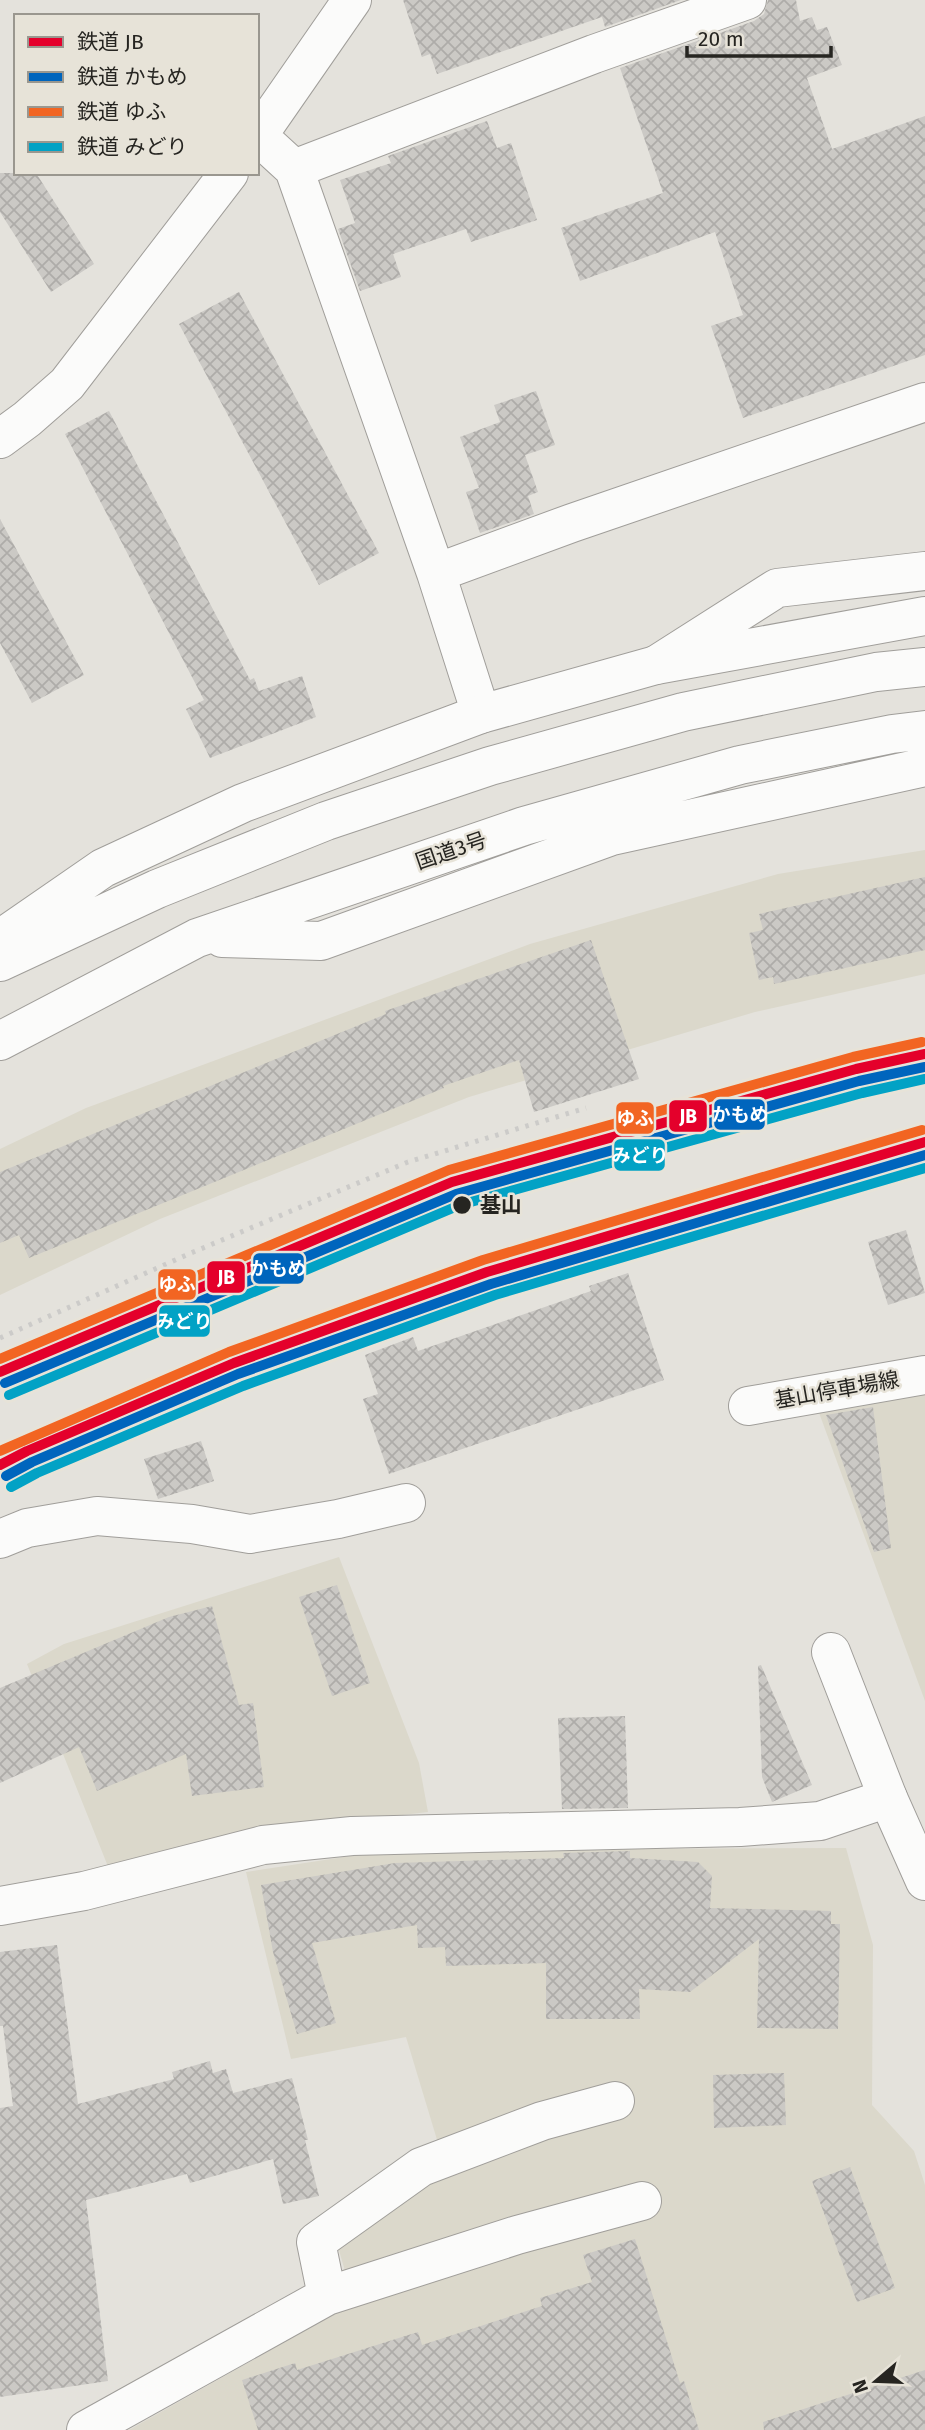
<svg xmlns="http://www.w3.org/2000/svg" width="925" height="2430" font-family="'Fira Sans','Noto Sans JP',sans-serif">
<style>
.built{fill:#dbd8cb}
.building{fill:url(#building-cross-hatch)}
.lines{fill:none;stroke-linecap:round;stroke-linejoin:round}
.street-casing{stroke:#a09e9a;stroke-width:40}
.secondary-casing{stroke:#a09e9a;stroke-width:40}
.highway-casing{stroke:#a09e9a;stroke-width:40}
.street{stroke:#fbfbfa;stroke-width:38}
.secondary{stroke:#fbfbfa;stroke-width:38}
.highway{stroke:#fbfbfa;stroke-width:38}
.rail{stroke:#cccbc9;stroke-width:5;stroke-dasharray:3.5 7;stroke-linecap:butt}
.rail-1-casing{stroke:#e7e3d8;stroke-width:16}
.rail-2-casing{stroke:#e7e3d8;stroke-width:16}
.rail-3-casing{stroke:#e7e3d8;stroke-width:16}
.rail-4-casing{stroke:#e7e3d8;stroke-width:16}
.rail-1{stroke:#e4002b;stroke-width:10}
.rail-2{stroke:#0065bd;stroke-width:10}
.rail-3{stroke:#f26522;stroke-width:10}
.rail-4{stroke:#02a2c5;stroke-width:10}
.stop-dot{fill:#262521;stroke:#e7e3d8;stroke-width:2.5}
.labels{text-anchor:middle;stroke-width:5;stroke-linejoin:round;paint-order:stroke}
.street-label{font-size:21px;fill:#262521;stroke:#e7e3d8}
.stop-label{font-size:21px;font-weight:bold;fill:#262521;stroke:#e7e3d8;text-anchor:start}
.line-badge{stroke:#e7e3d8;stroke-width:2.5}
.badge-label{font-size:19px;text-anchor:middle;font-weight:bold;fill:#fff}
</style>
<defs>
<pattern id="building-cross-hatch" width="8" height="8" patternUnits="userSpaceOnUse" patternTransform="scale(1.75)"><rect width="8" height="8" fill="#cbc9c5"/><path d="M0 0l8 8M0 8l8-8" fill="none" stroke="#aeaca9"/></pattern>
</defs>
<rect width="100%" height="100%" fill="#e4e2dc"/>
<!-- built -->
<path class="built" d="M925,850V974L755,1012L469,1097L160,1219L0,1295V1149L86,1108L530,944L778,874Z
M925,1392V1701L818,1410Z
M339,1557L419,1763L428,1812L282,1829L109,1869L27,1664L64,1644Z
M846,1848L873,1945L872,2105L914,2151L925,2185V2430H129L338,2312L345,2271L336,2240L438,2143L406,2037L291,2059L246,1872L390,1850Z"/>
<!-- building -->
<path class="building" d="M403,0H681L605,27L602,17L437,74L430,54L422,57Z
M768,0H796L800,21L812,17L817,30L827,27L842,65L807,78L832,149L925,116V355L743,418L711,326L743,315L715,232L580,281L561,228L663,193L620,68L754,21L764,14Z
M487,121L497,148L511,143L537,220L471,242L466,229L393,254L401,277L360,291L338,229L355,223L340,180L391,163L388,156Z
M0,173H36L94,264L51,292L0,212Z
M239,292L379,553L319,585L179,324Z
M536,391L555,445L525,455L538,492L528,496L534,514L480,533L466,492L479,488L460,437L500,422L494,405Z
M109,411L250,680L254,678L259,691L302,676L316,717L210,758L186,709L204,700L65,434Z
M0,519L84,675L32,703L0,643Z
M925,877V950L774,984L773,977L759,980L749,933L763,930L759,914Z
M591,940L639,1079L534,1112L519,1060L443,1086L444,1088L29,1258L19,1235L0,1243V1172L386,1014L385,1011Z
M906,1230L925,1293L888,1305L868,1242Z
M628,1273L664,1380L389,1474L363,1399L378,1394L365,1355L413,1337L418,1351L591,1291L589,1286Z
M873,1407L891,1548L874,1552L826,1415Z
M201,1441L214,1481L158,1499L144,1459Z
M337,1585L370,1683L332,1696L299,1597Z
M212,1606L239,1705L253,1703L264,1787L192,1796L186,1754L97,1791L79,1747L0,1783V1688L169,1617Z
M761,1665L812,1785L772,1802L762,1777L758,1666Z
M625,1716L628,1808L562,1809L558,1718Z
M630,1851V1858L698,1862L712,1876L710,1908L831,1911V1924H840L838,2029L757,2028L759,1939L690,1992L639,1989L640,2019H546V1963L446,1966L445,1947L418,1948L417,1925L312,1943L336,2023L297,2034L273,1952L261,1885L395,1863L564,1858L563,1853Z
M57,1945L78,2104L174,2079L172,2072L210,2061L213,2073L226,2069L233,2093L292,2078L308,2140H305L319,2196L283,2204L273,2159L190,2183L187,2174L86,2200L108,2381L0,2397V2108L13,2106L3,2026H0V1952Z
M784,2073L786,2125L714,2128L713,2075Z
M850,2167L895,2288L857,2302L812,2181Z
M635,2239L680,2383L684,2381L699,2430H258L242,2380L295,2363L297,2370L418,2332L422,2345L542,2306L540,2298L592,2282L583,2255Z
M925,2370V2430H764L763,2422Z"/>
<g class="lines">
<defs>
<path id="street" d="M258,136L294,169L436,573L481,714
M257,137L352,0
M294,169L594,54L747,0
M0,439L27,419L67,384L229,173
M436,573L572,523L925,402
M656,665L777,588L925,571
M0,1539L27,1528L97,1516L192,1524L250,1534L338,1519L406,1503
M0,1906L84,1891L263,1845L352,1836L740,1827L820,1821L888,1798
M327,2296L316,2242L421,2167L542,2121L615,2101
M86,2430L327,2296L517,2235L642,2201"/>
<path id="secondary" d="M748,1406L925,1375
M831,1652L888,1798L925,1881"/>
<path id="highway" d="M222,938L321,941L612,836L925,767
M0,939L103,868L243,803L481,714L656,665L925,616
M0,962L157,889L326,821L490,766L683,712L876,672L925,667
M0,1041L197,938L524,826L740,765L892,734L925,730"/>
</defs>
<!-- street casing -->
<use href="#street" class="street-casing"/>
<!-- secondary casing -->
<use href="#secondary" class="secondary-casing"/>
<!-- highway casing -->
<use href="#highway" class="highway-casing"/>
<!-- street -->
<use href="#street" class="street"/>
<!-- secondary -->
<use href="#secondary" class="secondary"/>
<!-- highway -->
<use href="#highway" class="highway"/>
<!-- rail -->
<path class="rail" d="M0,1338L191,1253L408,1162L586,1108"/>
<defs>
<path id="rail-1" d="M0,1372L452,1182L856,1069L925,1054
M0,1465L27,1451L234,1363L487,1272L925,1142"/>
<path id="rail-2" d="M5,1383L456,1194L859,1081L925,1067
M6,1476L32,1462L238,1374L491,1284L925,1155"/>
<path id="rail-3" d="M0,1359L449,1170L853,1057L922,1042
M0,1451L229,1352L483,1260L922,1130"/>
<path id="rail-4" d="M9,1395L460,1205L862,1093L925,1079
M11,1487L37,1473L243,1386L495,1295L925,1168"/>
</defs>
<!-- rail-1 casing -->
<use href="#rail-1" class="rail-1-casing"/>
<!-- rail-2 casing -->
<use href="#rail-2" class="rail-2-casing"/>
<!-- rail-3 casing -->
<use href="#rail-3" class="rail-3-casing"/>
<!-- rail-4 casing -->
<use href="#rail-4" class="rail-4-casing"/>
<!-- rail-1 -->
<use href="#rail-1" class="rail-1"/>
<!-- rail-2 -->
<use href="#rail-2" class="rail-2"/>
<!-- rail-3 -->
<use href="#rail-3" class="rail-3"/>
<!-- rail-4 -->
<use href="#rail-4" class="rail-4"/>
</g>
<!-- markers -->
<circle class="stop-dot" cx="462" cy="1205" r="10"/>
<g class="labels">
<!-- street labels -->
<g class="street-label">
<text transform="translate(451 851) rotate(-19)" y="7">国道3号</text>
<text transform="translate(837 1390) rotate(-10)" y="7">基山停車場線</text>
</g>
<!-- stop labels -->
<g class="stop-label">
<text x="480" y="1212">基山</text>
</g>
</g>
<g class="line-badge">
<rect x="713" y="1098" width="53" height="33" rx="7" fill="#0065bd"/>
<rect x="668" y="1099" width="40" height="34" rx="7" fill="#e4002b"/>
<rect x="615" y="1101" width="40" height="34" rx="7" fill="#f26522"/>
<rect x="613" y="1138" width="53" height="34" rx="7" fill="#02a2c5"/>
<rect x="252" y="1252" width="53" height="33" rx="7" fill="#0065bd"/>
<rect x="206" y="1260" width="40" height="34" rx="7" fill="#e4002b"/>
<rect x="157" y="1268" width="40" height="33" rx="7" fill="#f26522"/>
<rect x="158" y="1304" width="53" height="34" rx="7" fill="#02a2c5"/>
</g>
<g class="badge-label">
<text x="740" y="1121">かもめ</text>
<text x="688" y="1123">JB</text>
<text x="635" y="1125">ゆふ</text>
<text x="640" y="1162">みどり</text>
<text x="278" y="1275">かもめ</text>
<text x="226" y="1284">JB</text>
<text x="177" y="1291">ゆふ</text>
<text x="184" y="1328">みどり</text>
</g>
<!-- legend -->
<rect x="14" y="14" width="245" height="161" fill="#e7e3d8" stroke="#9a978f" stroke-width="2"/>
<rect x="28" y="37" width="35" height="10" fill="#e4002b" stroke="#9a978f" stroke-width="2"/>
<text x="77" y="49" font-size="21" fill="#262521">鉄道 JB</text>
<rect x="28" y="72" width="35" height="10" fill="#0065bd" stroke="#9a978f" stroke-width="2"/>
<text x="77" y="84" font-size="21" fill="#262521">鉄道 かもめ</text>
<rect x="28" y="107" width="35" height="10" fill="#f26522" stroke="#9a978f" stroke-width="2"/>
<text x="77" y="119" font-size="21" fill="#262521">鉄道 ゆふ</text>
<rect x="28" y="142" width="35" height="10" fill="#02a2c5" stroke="#9a978f" stroke-width="2"/>
<text x="77" y="154" font-size="21" fill="#262521">鉄道 みどり</text>
<!-- north arrow -->
<g transform="translate(876 2381) rotate(251)" stroke="#e7e3d8" stroke-width="5" paint-order="stroke">
<path d="M0-5L12 26L0 18L-12 26Z" fill="#262521"/>
<text y="-10" font-size="19" font-weight="bold" text-anchor="middle" fill="#262521">N</text>
</g>
<!-- scale -->
<path d="M687 46v10h144v-10" fill="none" stroke="#262521" stroke-width="3.5"/>
<text x="698" y="46" font-size="21" fill="#262521" stroke="#e7e3d8" stroke-width="5" paint-order="stroke">20 m</text>
</svg>
